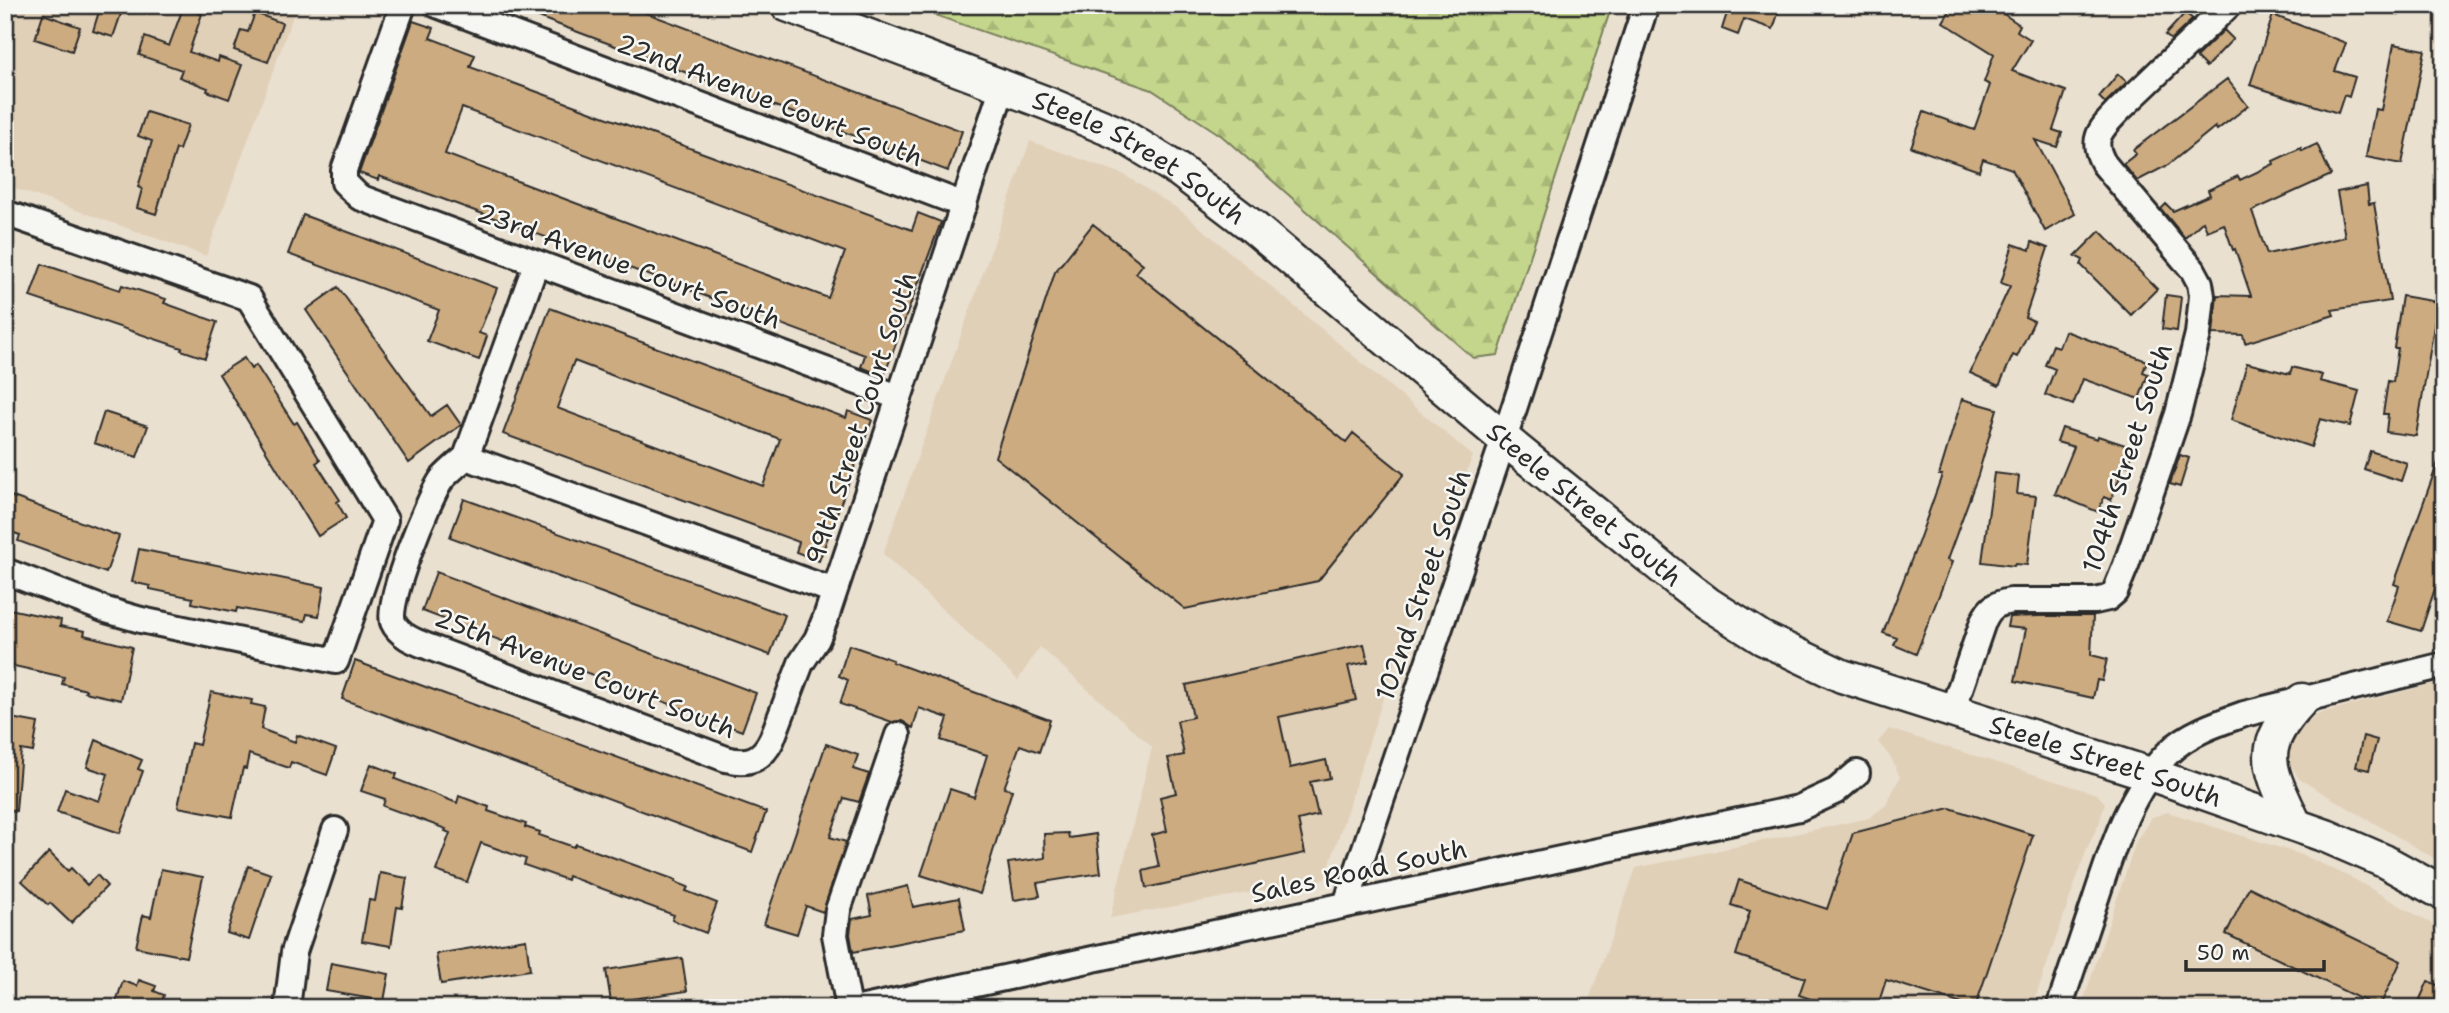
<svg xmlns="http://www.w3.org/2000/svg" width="2449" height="1013" font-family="'Shantell Sans',sans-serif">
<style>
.built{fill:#e1d0b8}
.forest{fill:url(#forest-firs);stroke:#78805b;stroke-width:2}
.building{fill:#cdab80;stroke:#2b2b2b;stroke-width:2;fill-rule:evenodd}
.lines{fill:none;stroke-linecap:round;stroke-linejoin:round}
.minor-casing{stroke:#2b2b2b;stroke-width:30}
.major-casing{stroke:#2b2b2b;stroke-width:37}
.minor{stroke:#f6f6f2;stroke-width:24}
.major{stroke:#f6f6f2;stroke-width:32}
.labels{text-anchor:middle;stroke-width:5;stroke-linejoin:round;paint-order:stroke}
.street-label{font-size:26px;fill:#2b2b2b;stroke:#f6f6f2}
</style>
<defs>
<pattern id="forest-firs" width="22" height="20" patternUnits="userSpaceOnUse" patternTransform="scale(1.75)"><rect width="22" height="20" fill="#c4d68b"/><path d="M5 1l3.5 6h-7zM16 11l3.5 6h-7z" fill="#a9b878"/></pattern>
</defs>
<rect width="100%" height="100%" fill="#eae0d0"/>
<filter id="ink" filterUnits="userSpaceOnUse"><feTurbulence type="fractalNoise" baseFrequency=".0143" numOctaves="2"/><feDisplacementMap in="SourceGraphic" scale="14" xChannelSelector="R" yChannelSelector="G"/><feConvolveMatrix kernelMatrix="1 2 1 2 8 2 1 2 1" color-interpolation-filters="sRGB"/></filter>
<g filter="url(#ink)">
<!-- built -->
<path class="built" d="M5,5H297L206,256L5,185Z
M1030,141L1123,174L1181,211L1473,456L1415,600L1325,879L1110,918L1152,747L1040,647L1018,680L883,554Z
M2444,681V864L2299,779L2289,761L2286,746L2316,714Z
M1889,729L2097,794L2105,803L2099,824L2088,846L2032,1008H1586L1636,868L1869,818L1886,805L1900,777L1891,758L1878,742Z
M2168,812L2305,856L2354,879L2444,931V1008H2081L2136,841L2152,817Z"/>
<!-- forest -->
<path class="forest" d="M906,5H1612L1498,355L1473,358L1222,136L1152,90Z"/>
<!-- building -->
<path class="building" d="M101,5H124L113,37L93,31Z
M513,5H625L962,131L948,171L546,20Z
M1711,5H1781L1773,29L1744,19L1738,35L1722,29L1727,13L1711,7Z
M1953,5H1990L2020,25L2017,31L2031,40L2012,71L2066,91L2053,130L2062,133L2057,147L2035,140L2075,214L2045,231L2012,169L1983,159L1979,171L1911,147L1924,112L1974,130L1990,85L1984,82L1994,54L1943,22Z
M183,8L202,14L189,52L218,62L219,57L242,65L229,99L207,91L208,88L179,77L182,70L139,55L145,37L169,46Z
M255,13L282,23L268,62L234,50L241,30L248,32Z
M2185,13L2193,19L2171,40L2165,35Z
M43,14L80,27L72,51L35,39Z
M2273,15L2346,43L2335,71L2355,77L2349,97L2344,95L2338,113L2250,85Z
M413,21L434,28L430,38L475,55L470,67L912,230L918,213L941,222L884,376L861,367L865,355L429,194L379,176L378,180L359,173ZM462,108L845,252L828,298L445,154Z
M2224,30L2233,39L2206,67L2196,57Z
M2394,44L2425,50L2402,164L2366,157L2375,109L2381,110Z
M2118,74L2127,82L2105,103L2099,97Z
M2227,79L2248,106L2217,130L2215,127L2168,165L2137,181L2123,164L2136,154L2133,150Z
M146,112L188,125L179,150L176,149L156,214L137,208L142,189L138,187L152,141L138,136Z
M2317,144L2331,175L2252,211L2267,254L2345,237L2337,192L2367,186L2369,204L2374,203L2390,301L2332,310L2334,315L2245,343L2243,335L2213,334L2217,295L2251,296L2235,249L2233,250L2224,224L2207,231L2203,221L2185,238L2161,209L2166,204L2173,211L2210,195L2208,190L2238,176L2240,180L2274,164L2273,161L2301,148L2302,151Z
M303,215L497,288L479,333L487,336L479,360L427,341L439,310L288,254Z
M1093,224L1143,264L1136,273L1346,442L1353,433L1404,474L1318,581L1185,609L995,457L1055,272Z
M2100,231L2157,289L2131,315L2081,265L2083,260L2075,256Z
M2032,242L2048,248L2025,317L2034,321L2017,357L2013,355L1999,386L1970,373L2010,286L2001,283L2013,244L2030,250Z
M42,264L120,290L122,285L166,299L164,303L217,322L205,358L181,350L182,348L30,297Z
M338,287L431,416L447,405L461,425L409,463L306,310Z
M2166,295L2181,297L2177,331L2162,329Z
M2402,296L2438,302L2416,436L2386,432L2388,414H2383L2388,381L2393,382L2398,348H2394Z
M550,308L846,418L848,411L872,420L819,561L796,552L799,542L503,434ZM574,361L780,439L763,486L557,408Z
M2065,331L2147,361L2143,372L2148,374L2139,399L2083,379L2073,405L2045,395L2055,369L2045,365L2053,345L2059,347Z
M244,358L251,369L256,365L294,424L297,422L320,460L316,463L340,500L337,502L346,518L318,536L219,374Z
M2247,363L2290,374L2292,367L2322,375L2320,381L2359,391L2350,426L2320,419L2311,447L2231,420Z
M1962,399L1997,409L1978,475L1947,560L1952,562L1916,654L1894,645L1897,638L1883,633L1919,540L1942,475H1939Z
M104,412L148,426L137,457L94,443Z
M2062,428L2097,439L2098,436L2134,448L2128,466L2125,464L2111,500L2104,497L2098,512L2055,494L2074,447L2057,442Z
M2370,451L2407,463L2401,481L2364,469Z
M2441,454H2444V561L2421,631L2387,621L2399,586L2394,584Z
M2180,455L2189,458L2180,487L2170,484Z
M1994,473L2019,476L2017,494L2036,496L2027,565L2015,564L2014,566L1982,562Z
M5,494L119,536L106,573L18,541L20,535L5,530Z
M464,499L785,615L770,655L450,537Z
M139,549L324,587L319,616L307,614L305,621L237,608L236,612L192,603L193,598L150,589V586L132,582Z
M436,572L756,693L742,731L422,611Z
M5,608L61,620L60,626L85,631L84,635L132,647L121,700L85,692L86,690L62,684L64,677L5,664Z
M2039,616H2093L2091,655L2107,659L2102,681L2097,680L2093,698L2015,681L2026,629L2007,627L2009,617Z
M1364,644L1368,662L1348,666L1356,700L1279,717L1290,768L1326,760L1330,778L1310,782L1318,815L1298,820L1305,853L1146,888L1143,871L1159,867L1152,835L1167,831L1160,797L1176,793L1168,758L1184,755L1177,721L1193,717L1186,685Z
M849,645L893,660L892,662L1050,720L1039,752L1020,745L1004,788L1012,790L980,894L921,875L950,789L974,797L987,755L941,740L948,718L919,708L913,728L902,721L892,722L840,704L848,680L839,676Z
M355,661L766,812L752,852L342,699Z
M211,692L252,700L251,704L265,707L261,729L295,742L297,735L336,749L327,775L291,762L289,768L249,754L246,769L243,768L232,817L178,807L191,743L199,745Z
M11,718L38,723L33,752L21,750L16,811L5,810V748Z
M2363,736L2377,740L2369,770L2356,767Z
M96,740L142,760L138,769L143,771L120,833L57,812L65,789L99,801L108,774L87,767Z
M826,744L858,755L853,769L869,774L859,802L844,798L830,837L846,842L823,912L806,906L797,934L764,924Z
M371,764L397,774L395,779L457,803L459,796L489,807L488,811L526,824L525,827L540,832L539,835L574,847L576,844L676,880L675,882L688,887L686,891L717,903L706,933L672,920L674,915L568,876L567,880L524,865L526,859L481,843L467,882L436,871L450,833L445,831L446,829L383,806L385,799L361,791Z
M1950,808L2033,835L1975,1008L1886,980L1877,1008H1836L1799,995L1805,978L1736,955L1750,911L1731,905L1739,880L1827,909L1853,833Z
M1068,833L1069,838L1096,834L1101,873L1037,883L1040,896L1014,900L1008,863L1045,858L1044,834Z
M49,852L68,871L71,868L87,885L97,875L107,886L71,923L50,903L48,905L22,881Z
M248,866L271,874L249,940L227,933Z
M161,869L203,877L186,957L136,947L143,915L151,917Z
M380,873L407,878L402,908L397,907L391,946L362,941L369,900L375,901Z
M908,886L913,907L959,898L965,930L853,952L850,934L852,919L872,915L868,896Z
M2249,887L2401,961L2379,1008L2226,934Z
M526,939L530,970L441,984L436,954Z
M682,958L687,991L611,1002L606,970Z
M331,963L389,974L384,1001L326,991Z
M139,980L156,986L154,991L164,995L160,1008H114L123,981L137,986Z
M2428,981L2444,988V1008H2416Z"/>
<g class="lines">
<defs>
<path id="minor" d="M403,5L344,170V182L359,197L898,397
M437,5L964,205
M5,213L249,298L385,520L336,661L141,620L106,610L5,571
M536,264L466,457C458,464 449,471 442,479C429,497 385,604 393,622C399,636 416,642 429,647L726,759C748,765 762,760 772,739L801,663L817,639L826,617L1003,86
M466,457L834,591
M1952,712L1983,622C1989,608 1996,603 2011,601H2095L2108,598L2115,592L2126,565L2178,414L2198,334L2202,296L2200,283L2193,270L2104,164C2089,139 2101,129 2119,110L2229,5
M1346,904L1504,439L1646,5
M287,1008L294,952L335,830
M849,1008L835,935L838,910L898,735
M864,1008L1799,808L1836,791L1857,773
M2059,1008C2071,972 2083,936 2095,901C2112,850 2129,792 2168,753C2188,733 2218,723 2244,714L2444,665"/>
<g id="major">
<path id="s1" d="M787,5L1049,104L1118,133L1151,153L1180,171L1252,226L1504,439L1676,579L1707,603L1762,638L1842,676L2150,774L2326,836L2384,861L2444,894"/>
<path d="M2295,824C2269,767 2255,750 2302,700"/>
</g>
</defs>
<!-- minor casing -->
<use href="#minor" class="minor-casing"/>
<!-- major casing -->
<use href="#major" class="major-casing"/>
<!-- minor -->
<use href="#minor" class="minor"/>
<!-- major -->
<use href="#major" class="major"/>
</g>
</g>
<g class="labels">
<!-- street labels -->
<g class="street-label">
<text transform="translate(770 100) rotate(21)" y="9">22nd Avenue Court South</text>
<text dy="9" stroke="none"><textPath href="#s1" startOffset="385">Steele Street South</textPath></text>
<text transform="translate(629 266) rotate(20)" y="9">23rd Avenue Court South</text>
<text transform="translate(861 418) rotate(-72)" y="9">99th Street Court South</text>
<text transform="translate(2127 458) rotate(-72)" y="9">104th Street South</text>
<text dy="9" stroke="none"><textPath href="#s1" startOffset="952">Steele Street South</textPath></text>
<text transform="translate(1423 585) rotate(-71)" y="9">102nd Street South</text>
<text transform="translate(585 673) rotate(21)" y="9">25th Avenue Court South</text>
<text dy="9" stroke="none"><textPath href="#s1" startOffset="1540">Steele Street South</textPath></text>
<text transform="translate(1359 871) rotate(-12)" y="9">Sales Road South</text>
</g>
</g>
<!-- margin -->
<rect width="2449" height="1013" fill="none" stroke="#f6f6f2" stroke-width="28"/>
<rect x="14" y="14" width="2421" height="985" fill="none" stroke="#2b2b2b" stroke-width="2.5" filter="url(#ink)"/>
<!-- scale -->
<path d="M2186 960v10h138v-10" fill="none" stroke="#2b2b2b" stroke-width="3.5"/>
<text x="2197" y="960" font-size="21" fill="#2b2b2b" stroke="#f6f6f2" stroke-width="5" paint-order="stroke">50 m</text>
</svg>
